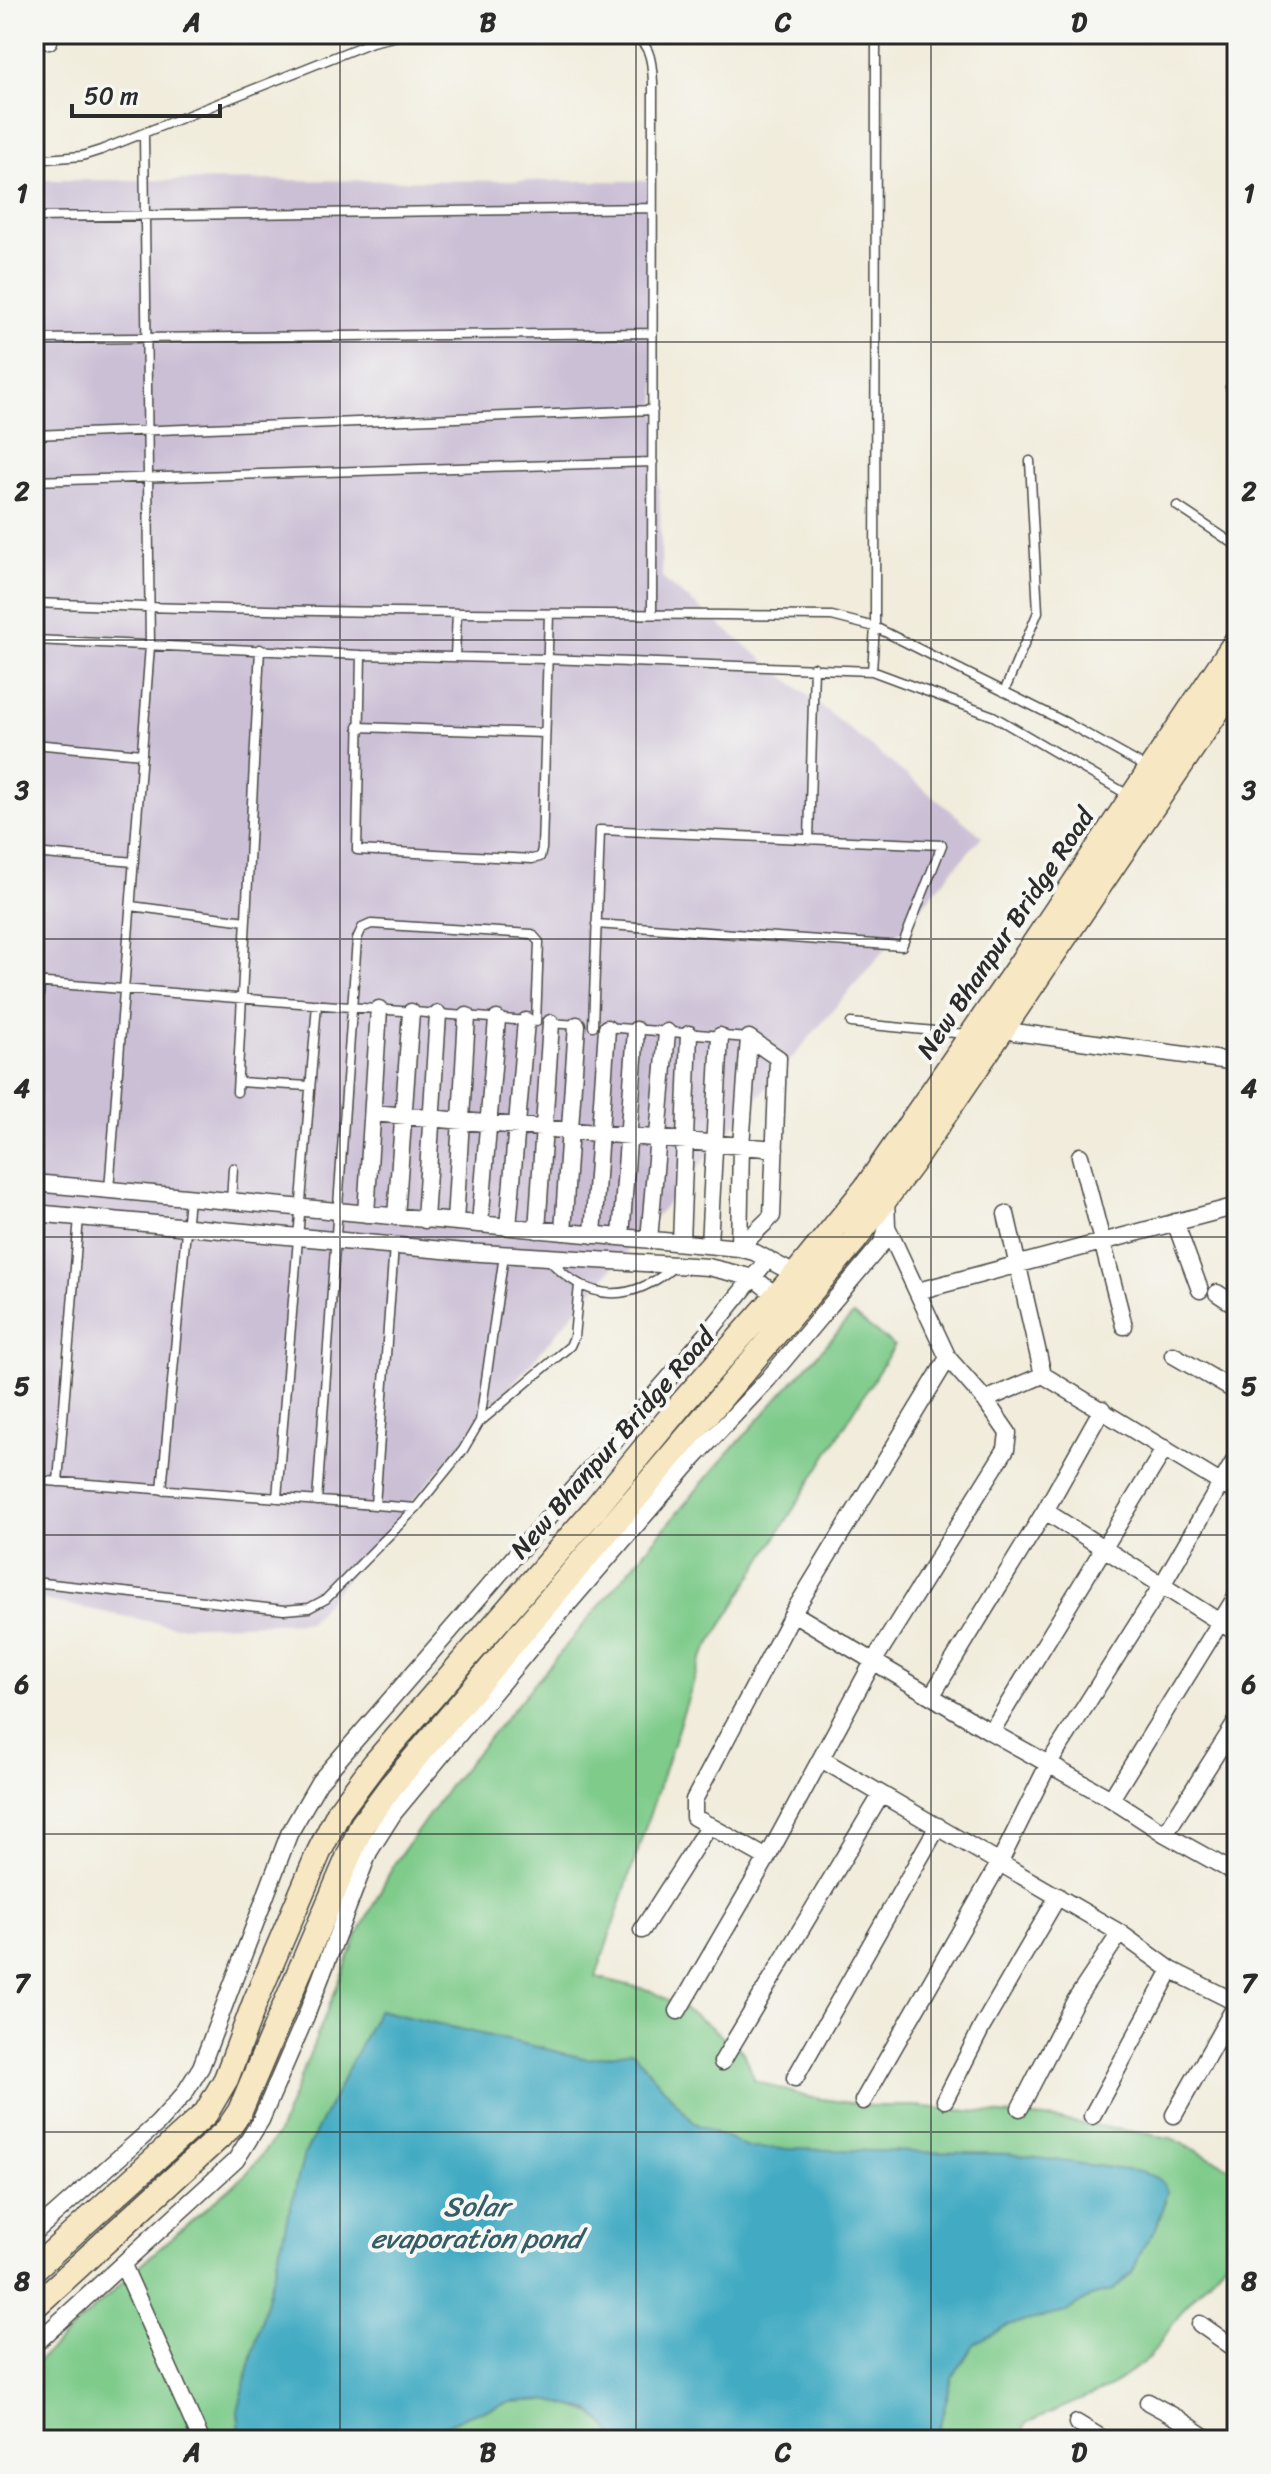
<svg xmlns="http://www.w3.org/2000/svg" width="1271" height="2474" font-family="Sriracha,sans-serif">
<style>
.industrial{fill:#cbbfd5}
.green{fill:#7ecb8a;stroke:#547b5a;stroke-width:2}
.water{fill:#43abc3;stroke:#376b77;stroke-width:2}
.lines{fill:none;stroke-linecap:round;stroke-linejoin:round}
.lane-casing{stroke:#494845;stroke-width:11}
.street-casing{stroke:#494845;stroke-width:19}
.secondary-casing{stroke:#494845;stroke-width:27}
.lane{stroke:#fff;stroke-width:8}
.street{stroke:#fff;stroke-width:16}
.secondary{stroke:#f7e8c3;stroke-width:24}
.grid{fill:none;stroke:#2b2b2b;stroke-width:2;stroke-opacity:0.55}
.labels{text-anchor:middle;stroke-width:8;stroke-linejoin:round;paint-order:stroke}
.street-label{font-size:26px;fill:#2b2b2b;stroke:#f6f6f2}
.water-label{font-size:28px;font-style:italic;fill:#355e68;stroke:#f6f6f2}
.neatline{fill:none;stroke:#2b2b2b;stroke-width:3}
.grid-label{font-size:26px;text-anchor:middle;font-weight:bold;fill:#2b2b2b}
</style>
<rect width="100%" height="100%" fill="#f6f6f2"/>
<filter id="ink" filterUnits="userSpaceOnUse"><feTurbulence type="fractalNoise" baseFrequency=".0125" numOctaves="2"/><feDisplacementMap in="SourceGraphic" scale="16" xChannelSelector="R" yChannelSelector="G"/><feConvolveMatrix kernelMatrix="1 2 1 2 8 2 1 2 1" color-interpolation-filters="sRGB"/></filter>
<filter id="wash" filterUnits="userSpaceOnUse"><feTurbulence type="fractalNoise" baseFrequency=".006" numOctaves="4" result="noise"/><feDisplacementMap in="SourceGraphic" scale="32" xChannelSelector="R" yChannelSelector="G"/><feGaussianBlur stdDeviation="1.8" result="paint"/><feColorMatrix in="noise" values="0 0 0 0 0 0 0 0 0 0 0 0 0 0 0 0 0 1.4 0 .05"/><feComposite in="paint" operator="in"/></filter>
<g filter="url(#wash)">
<rect width="100%" height="100%" fill="#f1ecdb"/>
<!-- industrial -->
<path class="industrial" d="M34,180L649,181L662,578L982,836L309,1622L172,1626L34,1598Z"/>
<!-- green -->
<path class="green" d="M853,1315L894,1346L701,1659L596,1977L652,1991L696,2016L744,2052L755,2081L807,2097L873,2106H914L1055,2119L1171,2138L1237,2171V2249L1187,2304L1149,2358L1109,2388L1026,2423L1020,2440H936L952,2378L975,2343L1008,2325L1066,2312L1091,2296L1113,2290L1132,2274L1143,2247L1156,2228L1166,2201L1011,2154L748,2149L694,2123L632,2051L588,2059L379,2010L304,2155L238,2411L240,2431L249,2440H34V2365L145,2261L247,2173L277,2135L357,1937L394,1864L452,1782L715,1468Z
M546,2400C577,2407 600,2409 616,2440H414L468,2415L511,2402Z"/>
<!-- water -->
<path class="water" d="M378,2010L588,2059L632,2051L694,2123L748,2148L1010,2154L1141,2172L1157,2178L1164,2183L1167,2192L1156,2228L1143,2247L1132,2273L1113,2290L1091,2296L1066,2312L1008,2325L975,2343L952,2378L936,2440H616L606,2425L589,2410L546,2400L511,2402L468,2415L414,2440H249L240,2431L238,2411L304,2155Z"/>
</g>
<g filter="url(#ink)">
<g class="lines">
<defs>
<path id="lane" d="M627,34C650,40 652,60 653,82L652,614
M34,160L82,156L101,150L372,42L406,34
M34,217L652,208
M34,339L652,333
M1230,387L1237,391
M34,435L653,410
M34,481L653,462
M1177,506L1237,546
M34,603C300,614 566,613 832,616L875,627L1067,723L1149,769
M34,640L361,655L547,659L872,671L993,716L1130,796
M361,655L357,850L532,859L540,857L542,849L549,614
M455,656L457,614
M872,671L875,627L876,34
M1004,692L1038,612L1030,461
M358,727L545,733
M34,744L142,754
M809,840L814,667
M34,853L134,862
M131,906L246,921
M34,982L528,1021
M549,1023L579,1025
M851,1023L966,1034
M593,1026L600,830L942,845L902,946L596,924
M605,1027L749,1038
M34,1056L40,982
M238,1082L310,1086
M237,1092L260,649
M109,1190L150,646L144,134
M231,1202L233,1168
M547,1258C588,1302 629,1305 675,1266
M481,1421L570,1346L574,1337L579,1285
M34,1480L416,1508
M58,1482L79,1217
M162,1490L189,1198
M277,1498L317,1004
M317,1501L357,939L362,928L371,924L532,934L539,942L536,1022
M375,1505L394,1246
M34,1582L284,1610L309,1608L326,1599L416,1508L463,1450L480,1421L504,1255"/>
<path id="street" d="M34,36L49,41
M1004,1025L1014,1032L1237,1062
M749,1038L778,1058L772,1216L739,1248L741,1146Z
M373,1113L775,1149
M1080,1156L1124,1326
M34,1183L739,1248L754,1252L802,1278
M34,1213L465,1252L708,1267L754,1278L784,1302
M366,1214L379,1009
M396,1217L411,1012
M425,1220L438,1014
M455,1222L467,1016
M1175,1222L1200,1290
M480,1224L497,1019
M508,1227L526,1021
M537,1230L551,1023
M563,1232L577,1025
M593,1235L607,1028
M621,1237L636,1030
M649,1240L667,1032
M681,1242L689,1034
M709,1245L720,1036
M918,1291L1237,1206
M1217,1293L1237,1306
M1173,1355L1237,1392
M1043,1375L1237,1493
M985,1400L1043,1375L1006,1214
M1045,1511L1237,1633
M793,1613L991,1732L1111,1799L1165,1834L1237,1874
M932,1695L1045,1511L1102,1409
M991,1732L1165,1448
M821,1759L1120,1933L1171,1970L1237,2003
M1111,1799L1237,1595
M1165,1834L1237,1721
M767,1858L694,1817V1800L793,1613L948,1358
M642,1930L709,1825
M678,2011L767,1858L873,1662L1006,1449L1008,1433L985,1400L948,1358L887,1227
M722,2062L881,1795
M795,2078L938,1826
M945,2100L982,2027L1058,1896
M863,2101L1000,1862L1048,1765L1162,1585L1237,1456
M1020,2108L1075,2001L1120,1933
M1174,2115L1237,2003
M1092,2116L1171,1970
M34,2233L157,2124L184,2094L201,2067L289,1834L319,1782L709,1332L768,1259
M123,2265L201,2440
M1200,2324L1237,2350
M34,2345L236,2160L261,2120L306,2016L369,1852L393,1814L532,1646L693,1459L768,1379L883,1242L887,1227L886,1198
M1148,2402L1179,2419L1210,2440
M1077,2423L1105,2440"/>
<path id="secondary" d="M34,2269L206,2113L226,2079L255,2002L319,1852L340,1810L375,1763L593,1511L683,1402L797,1273L866,1188L1017,969L1237,640
M34,2307L228,2129L240,2111L362,1825L391,1786L854,1241L912,1163L1237,682"/>
</defs>
<!-- lane casing -->
<use href="#lane" class="lane-casing"/>
<!-- street casing -->
<use href="#street" class="street-casing"/>
<!-- secondary casing -->
<use href="#secondary" class="secondary-casing"/>
<!-- lane -->
<use href="#lane" class="lane"/>
<!-- street -->
<use href="#street" class="street"/>
<!-- secondary -->
<use href="#secondary" class="secondary"/>
</g>
</g>
<!-- grid -->
<path class="grid" d="M340,34V2440M636,34V2440M931,34V2440M34,342H1237M34,640H1237M34,939H1237M34,1237H1237M34,1535H1237M34,1834H1237M34,2132H1237"/>
<g class="labels">
<!-- street labels -->
<g class="street-label">
<text transform="translate(1005 933) rotate(-56)" y="9">New Bhanpur Bridge Road</text>
<text transform="translate(612 1443) rotate(-49)" y="9">New Bhanpur Bridge Road</text>
</g>
<!-- water labels -->
<g class="water-label">
<text x="476" y="2216">Solar<tspan x="476" dy="32">evaporation pond</tspan></text>
</g>
</g>
<!-- margin -->
<rect width="1271" height="2474" fill="none" stroke="#f6f6f2" stroke-width="88"/>
<!-- scale -->
<path d="M72 104v12h148v-12" fill="none" stroke="#2b2b2b" stroke-width="4"/>
<text x="84" y="104" font-size="24" fill="#2b2b2b" stroke="#f6f6f2" stroke-width="6" paint-order="stroke">50 m</text>
<rect x="44" y="44" width="1183" height="2386" class="neatline"/>
<g class="grid-label">
<text x="192" y="31">A</text>
<text x="488" y="31">B</text>
<text x="783" y="31">C</text>
<text x="1079" y="31">D</text>
<text x="22" y="202">1</text>
<text x="1249" y="202">1</text>
<text x="22" y="500">2</text>
<text x="1249" y="500">2</text>
<text x="22" y="799">3</text>
<text x="1249" y="799">3</text>
<text x="22" y="1097">4</text>
<text x="1249" y="1097">4</text>
<text x="22" y="1395">5</text>
<text x="1249" y="1395">5</text>
<text x="22" y="1693">6</text>
<text x="1249" y="1693">6</text>
<text x="22" y="1992">7</text>
<text x="1249" y="1992">7</text>
<text x="22" y="2290">8</text>
<text x="1249" y="2290">8</text>
<text x="192" y="2461">A</text>
<text x="488" y="2461">B</text>
<text x="783" y="2461">C</text>
<text x="1079" y="2461">D</text>
</g>
</svg>
